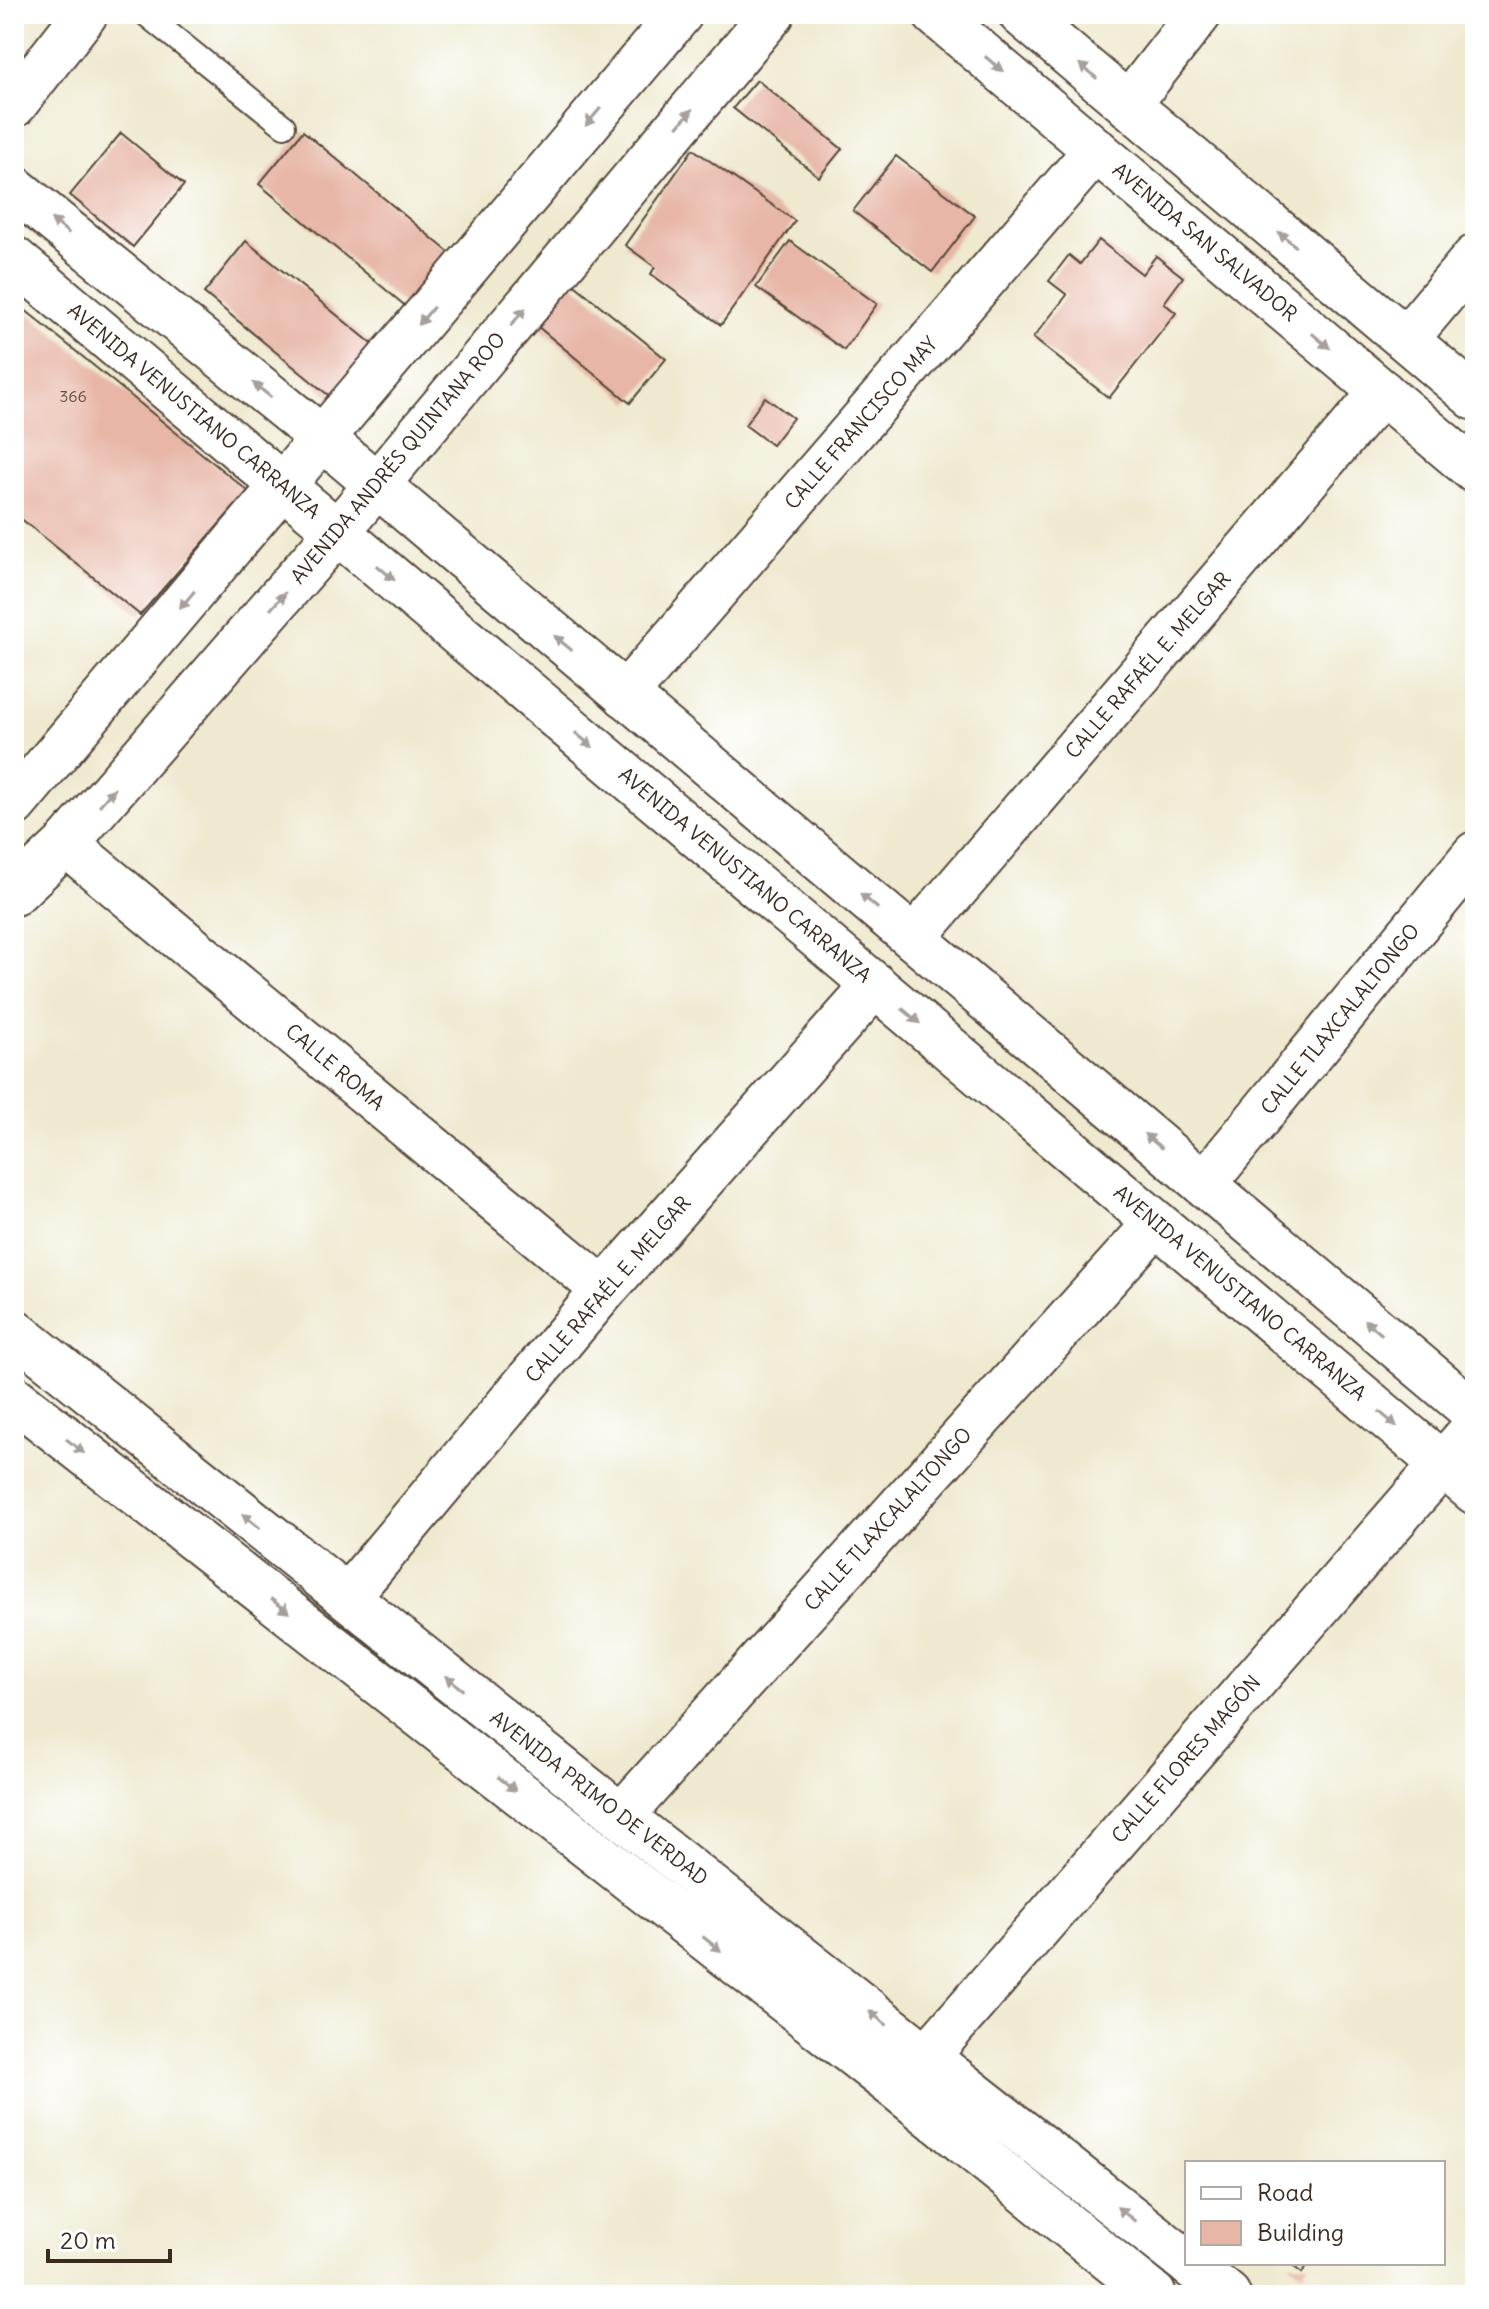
<svg xmlns="http://www.w3.org/2000/svg" width="1489" height="2309" font-family="Delius,sans-serif">
<style>
.building{fill:#e7b6a6}
.lines{fill:none;stroke-linecap:round;stroke-linejoin:round}
.lane-casing{stroke:#564739;stroke-width:26}
.street-casing{stroke:#564739;stroke-width:48}
.secondary-casing{stroke:#564739;stroke-width:48}
.primary-casing{stroke:#564739;stroke-width:48}
.lane{stroke:#fff;stroke-width:22}
.street{stroke:#fff;stroke-width:44}
.secondary{stroke:#fff;stroke-width:44}
.primary{stroke:#fff;stroke-width:44}
.oneway{fill:#a79f9a}
.labels{text-anchor:middle;stroke-width:7;stroke-linejoin:round;paint-order:stroke}
.number-label{font-size:16px;fill:#664d40}
.street-label{font-size:20px;fill:#3b2a1e;stroke:#fff}
</style>
<rect width="100%" height="100%" fill="#fff"/>
<filter id="ink" filterUnits="userSpaceOnUse"><feTurbulence type="fractalNoise" baseFrequency=".0125" numOctaves="2"/><feDisplacementMap in="SourceGraphic" scale="16" xChannelSelector="R" yChannelSelector="G"/><feConvolveMatrix kernelMatrix="1 2 1 2 8 2 1 2 1" color-interpolation-filters="sRGB"/></filter>
<filter id="wash" filterUnits="userSpaceOnUse"><feTurbulence type="fractalNoise" baseFrequency=".006" numOctaves="4" result="noise"/><feDisplacementMap in="SourceGraphic" scale="32" xChannelSelector="R" yChannelSelector="G"/><feGaussianBlur stdDeviation="1.8" result="paint"/><feColorMatrix in="noise" values="0 0 0 0 0 0 0 0 0 0 0 0 0 0 0 0 0 1.4 0 .05"/><feComposite in="paint" operator="in"/></filter>
<g filter="url(#wash)">
<rect width="100%" height="100%" fill="#eee9cf"/>
<g id="blocks">
<!-- building -->
<path class="building" d="M757,80L842,149L819,177L733,108Z
M303,131L451,254L415,314L259,184Z
M121,133L184,185L133,247L70,195Z
M693,149L795,221L721,325L651,274L655,267L625,245Z
M896,156L975,216L932,272L853,211Z
M1099,240L1142,274L1156,256L1183,277L1164,303L1176,313L1109,398L1033,338L1067,295L1049,281L1069,255L1080,264Z
M246,241L376,347L333,399L204,293Z
M790,241L877,304L844,350L756,287Z
M571,282L666,359L630,403L536,325Z
M14,301L248,491L140,615L14,513Z
M765,397L793,418L772,445L745,425Z
M1289,2263H1309L1302,2273Z"/>
</g>
</g>
<g filter="url(#ink)">
<use href="#blocks" fill-opacity="0" stroke="#564739" stroke-width="2"/>
<g class="lines">
<defs>
<path id="lane" d="M145,14L284,126"/>
<path id="street" d="M14,105L85,14
M1128,105L1199,14
M14,188L323,439
M14,259L283,486
M1406,339L1475,257
M625,695L1096,150
M66,844L604,1290
M914,938L1382,392
M1204,1184L1475,854
M347,1597L604,1290L875,985
M621,1816L1156,1223
M901,2086L1475,1427"/>
<path id="secondary" d="M323,439L1475,1413
M283,486L1475,1492
M14,804L680,14
M14,893L66,844L337,532L772,14
M14,1331L621,1816L1187,2262
M14,1398L898,2089L1154,2295
M1188,2263L1228,2295"/>
<path id="primary" d="M935,14L1475,471
M1021,14L1475,398"/>
</defs>
<!-- lane casing -->
<use href="#lane" class="lane-casing"/>
<!-- street casing -->
<use href="#street" class="street-casing"/>
<!-- secondary casing -->
<use href="#secondary" class="secondary-casing"/>
<!-- primary casing -->
<use href="#primary" class="primary-casing"/>
<!-- lane -->
<use href="#lane" class="lane"/>
<!-- street -->
<use href="#street" class="street"/>
<!-- secondary -->
<use href="#secondary" class="secondary"/>
<!-- primary -->
<use href="#primary" class="primary"/>
</g>
<!-- one-way arrows -->
<defs><path id="oneway-solid" d="M-6-.8H1V-3.2L6.5 0L1 3.2V.8H-6Z" transform="scale(2)"/></defs>
<g class="oneway">
<use href="#oneway-solid" transform="translate(994 64) rotate(40)"/>
<use href="#oneway-solid" transform="translate(1088 71) rotate(-140)"/>
<use href="#oneway-solid" transform="translate(593 117) rotate(130)"/>
<use href="#oneway-solid" transform="translate(685 118) rotate(-50)"/>
<use href="#oneway-solid" transform="translate(60 226) rotate(-141)"/>
<use href="#oneway-solid" transform="translate(1287 239) rotate(-140)"/>
<use href="#oneway-solid" transform="translate(426 316) rotate(130)"/>
<use href="#oneway-solid" transform="translate(518 317) rotate(-50)"/>
<use href="#oneway-solid" transform="translate(1321 341) rotate(40)"/>
<use href="#oneway-solid" transform="translate(262 390) rotate(-141)"/>
<use href="#oneway-solid" transform="translate(386 573) rotate(40)"/>
<use href="#oneway-solid" transform="translate(187 600) rotate(130)"/>
<use href="#oneway-solid" transform="translate(278 601) rotate(-49)"/>
<use href="#oneway-solid" transform="translate(563 643) rotate(-140)"/>
<use href="#oneway-solid" transform="translate(584 740) rotate(40)"/>
<use href="#oneway-solid" transform="translate(107 797) rotate(-49)"/>
<use href="#oneway-solid" transform="translate(869 901) rotate(-140)"/>
<use href="#oneway-solid" transform="translate(911 1016) rotate(40)"/>
<use href="#oneway-solid" transform="translate(1153 1141) rotate(-140)"/>
<use href="#oneway-solid" transform="translate(1373 1327) rotate(-140)"/>
<use href="#oneway-solid" transform="translate(1388 1419) rotate(40)"/>
<use href="#oneway-solid" transform="translate(75 1446) rotate(38)"/>
<use href="#oneway-solid" transform="translate(251 1521) rotate(-141)"/>
<use href="#oneway-solid" transform="translate(280 1606) rotate(38)"/>
<use href="#oneway-solid" transform="translate(454 1683) rotate(-141)"/>
<use href="#oneway-solid" transform="translate(507 1784) rotate(38)"/>
<use href="#oneway-solid" transform="translate(712 1944) rotate(38)"/>
<use href="#oneway-solid" transform="translate(878 2018) rotate(-142)"/>
<use href="#oneway-solid" transform="translate(1126 2214) rotate(-142)"/>
</g>
</g>
<g class="labels">
<!-- number labels -->
<g class="number-label">
<text x="73" y="402">366</text>
</g>
<!-- street labels -->
<g class="street-label">
<text transform="translate(1205 242) rotate(40)" y="7">AVENIDA SAN SALVADOR</text>
<text transform="translate(194 411) rotate(40)" y="7">AVENIDA VENUSTIANO CARRANZA</text>
<text transform="translate(861 423) rotate(-49)" y="7">CALLE FRANCISCO MAY</text>
<text transform="translate(398 458) rotate(-50)" y="7">AVENIDA ANDRÉS QUINTANA ROO</text>
<text transform="translate(1148 665) rotate(-49)" y="7">CALLE RAFAÉL E. MELGAR</text>
<text transform="translate(745 875) rotate(40)" y="7">AVENIDA VENUSTIANO CARRANZA</text>
<text transform="translate(1340 1019) rotate(-51)" y="7">CALLE TLAXCALALTONGO</text>
<text transform="translate(335 1067) rotate(40)" y="7">CALLE ROMA</text>
<text transform="translate(608 1289) rotate(-49)" y="7">CALLE RAFAÉL E. MELGAR</text>
<text transform="translate(1240 1293) rotate(40)" y="7">AVENIDA VENUSTIANO CARRANZA</text>
<text transform="translate(888 1519) rotate(-48)" y="7">CALLE TLAXCALALTONGO</text>
<text transform="translate(1186 1759) rotate(-49)" y="7">CALLE FLORES MAGÓN</text>
<text transform="translate(599 1798) rotate(38)" y="7">AVENIDA PRIMO DE VERDAD</text>
</g>
</g>
<!-- margin -->
<rect width="1489" height="2309" fill="none" stroke="#fff" stroke-width="48"/>
<!-- legend -->
<rect x="1185" y="2161" width="260" height="104" fill="#ffffff" stroke="#b1aaa5" stroke-width="2"/>
<rect x="1201" y="2187" width="40" height="12" fill="#ffffff" stroke="#b1aaa5" stroke-width="2"/>
<text x="1257" y="2201" font-size="24" fill="#3b2a1e">Road</text>
<rect x="1201" y="2221" width="40" height="24" fill="#e7b6a6" stroke="#b1aaa5" stroke-width="2"/>
<text x="1257" y="2241" font-size="24" fill="#3b2a1e">Building</text>
<!-- scale -->
<path d="M48 2249v12h122v-12" fill="none" stroke="#3b2a1e" stroke-width="4"/>
<text x="60" y="2249" font-size="24" fill="#3b2a1e" stroke="#ffffff" stroke-width="6" paint-order="stroke">20 m</text>
</svg>
